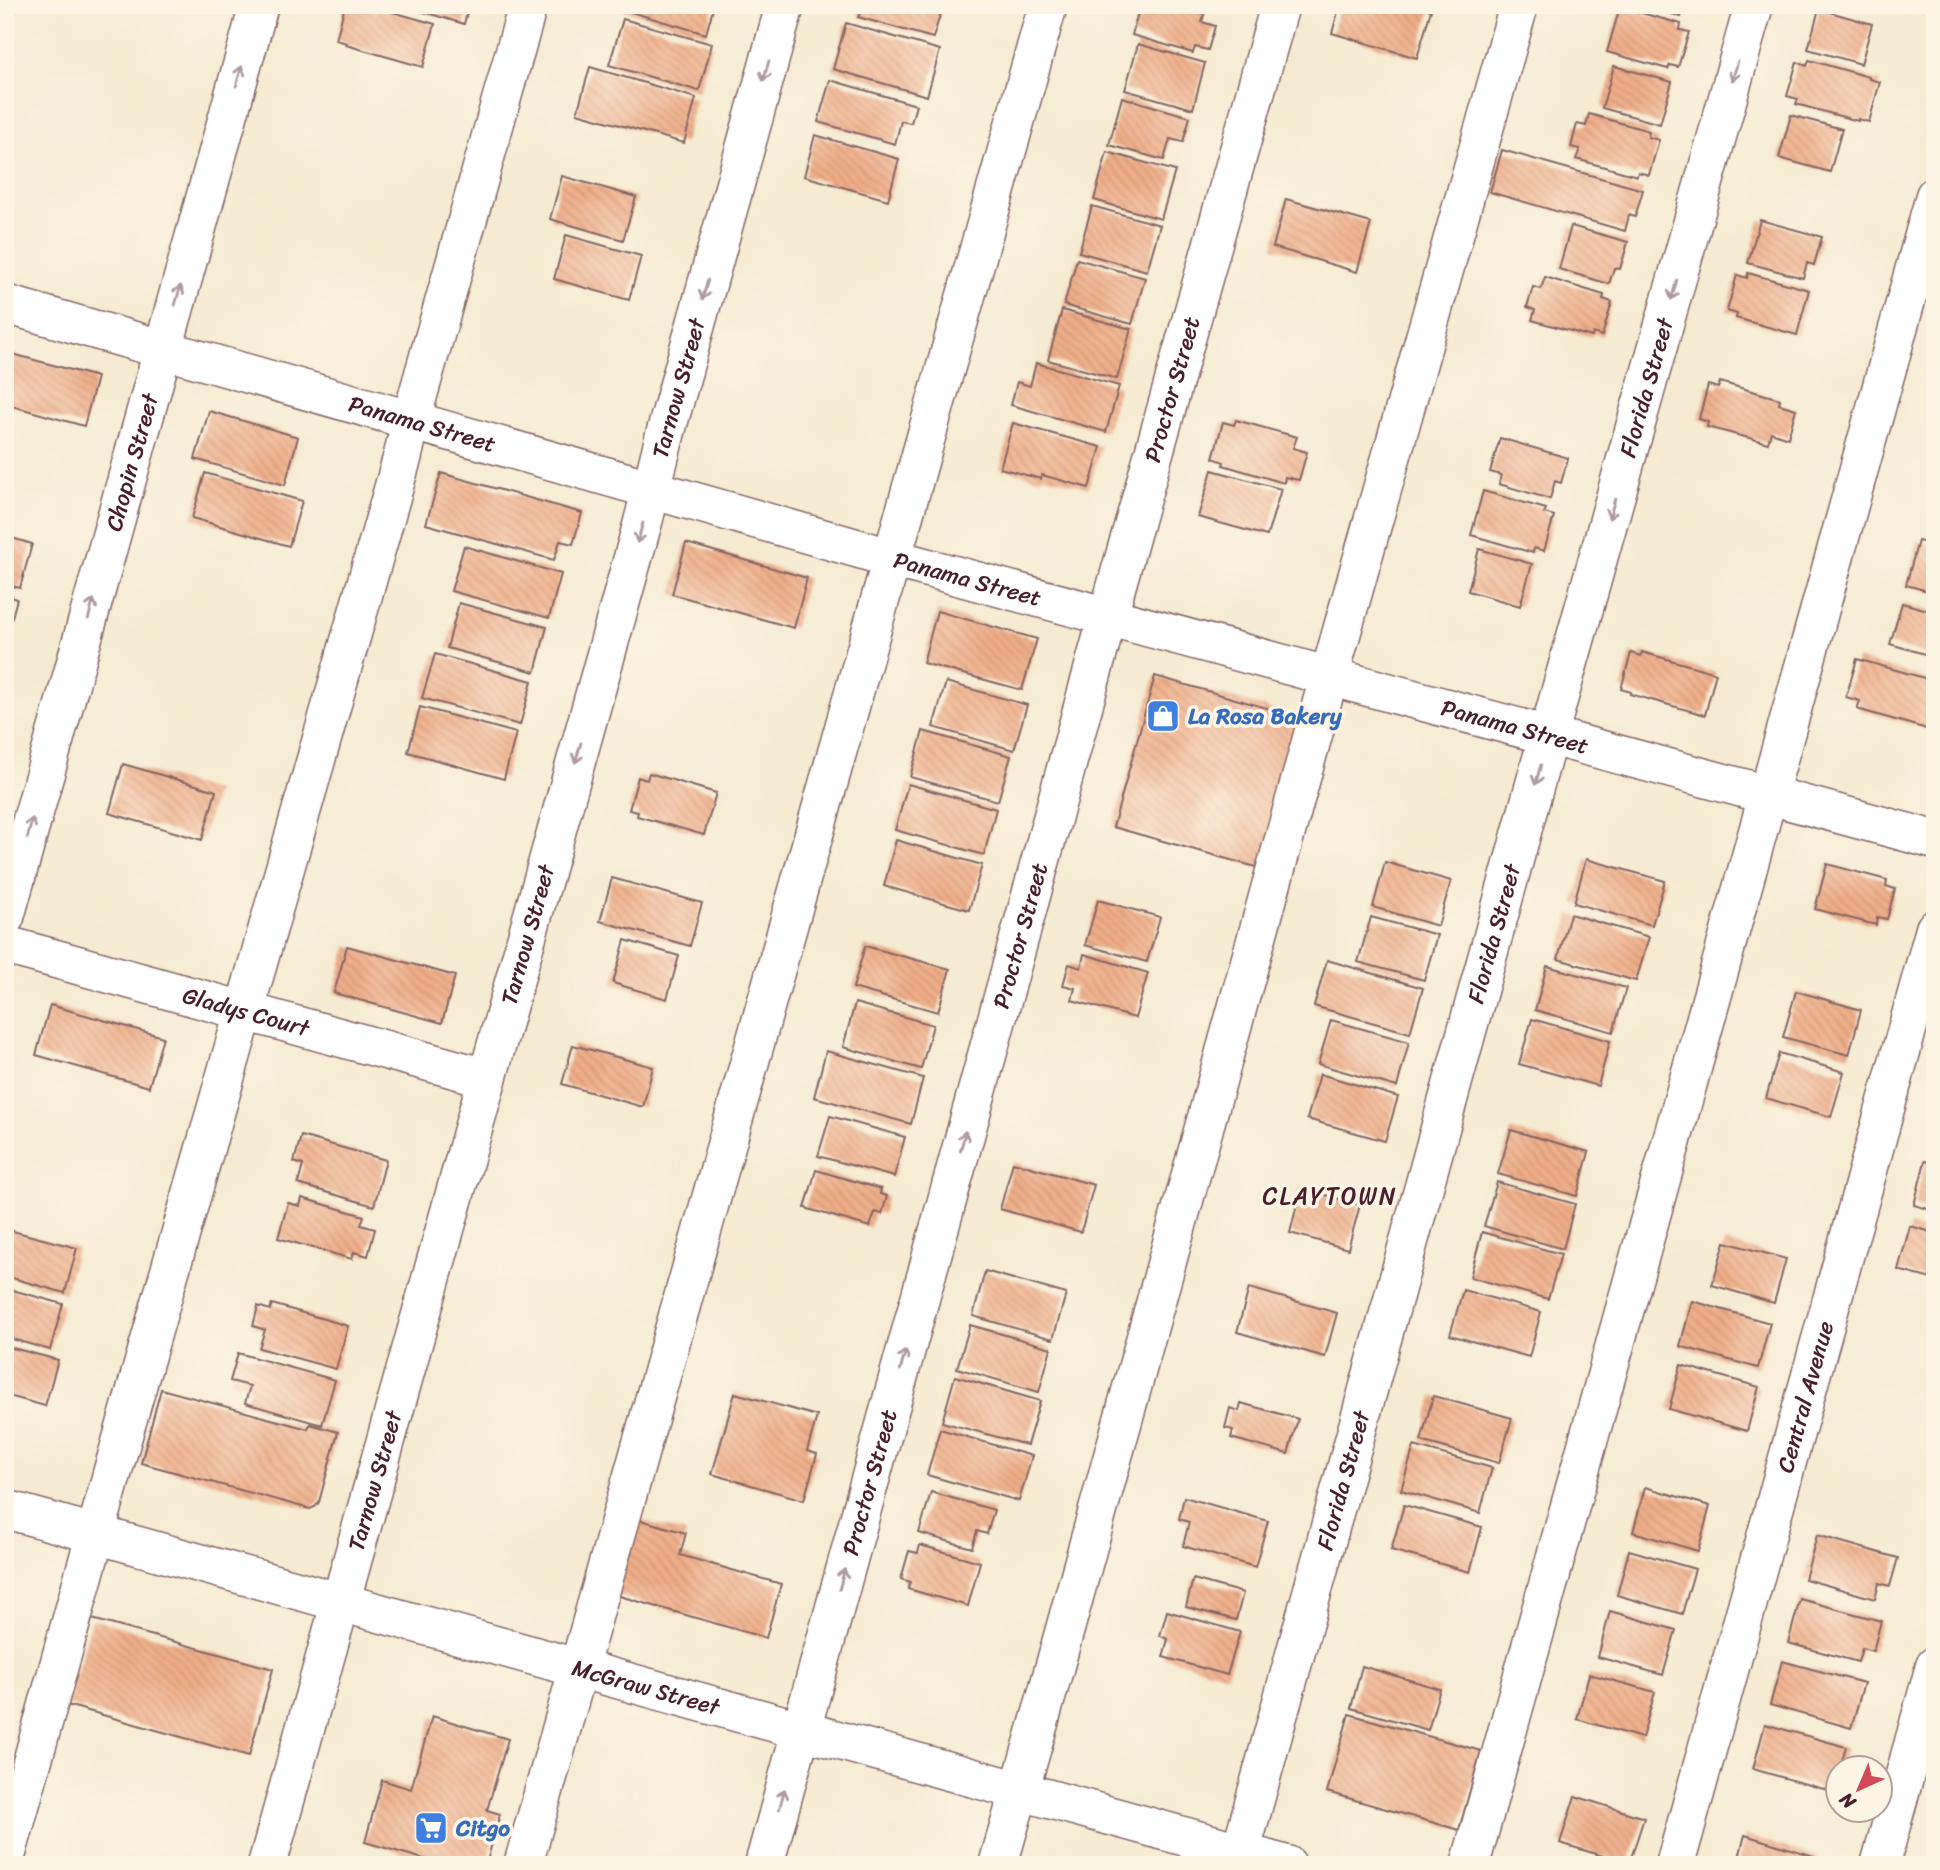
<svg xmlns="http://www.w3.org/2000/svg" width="1940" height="1870" font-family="Sriracha,sans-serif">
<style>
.building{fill:url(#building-back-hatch)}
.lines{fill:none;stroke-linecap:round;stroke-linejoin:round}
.minor-casing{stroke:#866665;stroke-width:41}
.minor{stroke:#fff;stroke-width:38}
.oneway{stroke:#ae9aa0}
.labels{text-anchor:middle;stroke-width:7;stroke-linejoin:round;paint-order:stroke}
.street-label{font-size:23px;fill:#4a1f2b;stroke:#fcf5e5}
.shop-label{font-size:23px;font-weight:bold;fill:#366cbe;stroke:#fcf5e5;text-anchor:start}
.neighbourhood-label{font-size:24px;letter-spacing:2px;fill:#4a1f2b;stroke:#fcf5e5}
</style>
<defs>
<pattern id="building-back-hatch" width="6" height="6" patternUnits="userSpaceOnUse" patternTransform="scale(1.75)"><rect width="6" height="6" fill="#efae89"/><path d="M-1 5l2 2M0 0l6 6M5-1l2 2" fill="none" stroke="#ce9576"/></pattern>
</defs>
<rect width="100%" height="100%" fill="#fcf5e5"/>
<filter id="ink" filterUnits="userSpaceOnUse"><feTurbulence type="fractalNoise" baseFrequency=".0143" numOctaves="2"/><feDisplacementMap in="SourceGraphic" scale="14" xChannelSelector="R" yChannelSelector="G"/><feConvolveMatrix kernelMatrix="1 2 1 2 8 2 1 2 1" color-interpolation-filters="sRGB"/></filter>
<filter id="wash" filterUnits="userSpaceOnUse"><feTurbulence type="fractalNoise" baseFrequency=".00686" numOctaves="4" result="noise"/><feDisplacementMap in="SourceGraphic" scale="28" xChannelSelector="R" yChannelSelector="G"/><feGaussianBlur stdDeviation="1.57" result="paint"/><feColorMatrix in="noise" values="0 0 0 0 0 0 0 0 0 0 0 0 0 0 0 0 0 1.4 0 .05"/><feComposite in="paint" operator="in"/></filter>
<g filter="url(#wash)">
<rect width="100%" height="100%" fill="#f5ebd2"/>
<g id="blocks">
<!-- building -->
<path class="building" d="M345,5H368L435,24L423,67L346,45L347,43L336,40Z
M401,5H469L464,24Z
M607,5H714L706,34Z
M851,5H943L933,38L858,17L860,13L850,10Z
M1140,5H1197L1206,8L1202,22L1215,26L1208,50L1195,47L1193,53L1132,35Z
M1340,5H1416L1431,10L1417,58L1332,33Z
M1645,5H1695L1693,14L1683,12L1681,17Z
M1620,7L1681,24L1680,30L1689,32L1678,67L1670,65L1668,69L1607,52Z
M1819,9L1872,24L1861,64L1808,49Z
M623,19L712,44L699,91L609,65Z
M846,23L940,50L927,96L833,69Z
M1138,44L1205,63L1193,109L1125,90Z
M1809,60L1869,77V79L1880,82L1869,122L1858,119V121L1796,104L1798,99L1787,96L1797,62L1807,66Z
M1614,66L1672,82L1660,124L1602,108Z
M590,67L696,98L684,143L577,113Z
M830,80L916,105L911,123L901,121L895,144L818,122Z
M1122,97L1190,117L1183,142L1170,139L1164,160L1109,145Z
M1589,114L1649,131L1648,137L1659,140L1649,175L1638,172L1637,176L1576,159L1580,149L1571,147L1577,124L1586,126Z
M1791,115L1842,129L1830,172L1779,158Z
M815,135L899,159L888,200L804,176Z
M1502,150L1643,190L1635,217L1629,215L1625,231L1490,192Z
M1107,152L1175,171L1161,219L1094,200Z
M562,176L636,197L623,240L550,219Z
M1286,199L1371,223L1357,272L1273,247Z
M1092,206L1160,225L1147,271L1079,252Z
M1760,220L1822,237L1814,265L1807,263L1803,278L1748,263Z
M1571,226L1628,242L1620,269L1614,268L1609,284L1559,269Z
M566,235L641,256L629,300L554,279Z
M1077,259L1145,278L1132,324L1064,305Z
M1748,273L1809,290L1797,335L1736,318L1737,314L1727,311L1737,275L1747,278Z
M1545,277L1604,295L1603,299L1612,302L1602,336L1593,333L1592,337L1532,320L1535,310L1527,307L1533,287L1541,289Z
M1062,310L1131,329L1117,379L1048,360Z
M5,352L97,377L84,426L5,404Z
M1036,363L1119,386L1106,432L1011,405L1017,382L1030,386Z
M1720,382L1780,399L1779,404L1796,409L1788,438L1771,432L1768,443L1707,427L1708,422L1699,419L1708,385L1718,388Z
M209,411L298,437L285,485L195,459Z
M1236,420L1297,437L1293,448L1307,452L1299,480L1285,477L1284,483L1223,465L1224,462L1213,458L1223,422L1234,425Z
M1013,423L1101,447L1089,488L1042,475L1041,479L1000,468Z
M1500,438L1568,458L1561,483L1555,481L1550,499L1499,484L1501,475L1490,472Z
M1212,470L1281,489L1267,536L1198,517Z
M205,473L302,501L289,546L192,518Z
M441,473L582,513L573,544L560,541L554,560L426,524Z
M1483,491L1546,509L1544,513L1554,516L1544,551L1534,548L1533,553L1471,535Z
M5,536L32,544L20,588L5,584Z
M1918,541L1935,545V593L1906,585Z
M686,543L807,578L794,628L672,594Z
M464,546L561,574L549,618L451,591Z
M1479,549L1532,564L1520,606L1468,591Z
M5,595L17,599L6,639L5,638Z
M459,603L547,627L535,672L447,648Z
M1902,603L1935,612V657L1890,644Z
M937,611L1037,639L1022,690L923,663Z
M1642,652L1716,673L1705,715L1630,694L1631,692L1621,689L1631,653L1641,656Z
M435,654L532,681L520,725L422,698Z
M1857,659L1935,681V728L1928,726L1927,729L1857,709L1860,701L1846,697Z
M1155,676L1305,719L1263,869L1113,827Z
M946,682L1027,705L1014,750L933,727Z
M420,707L516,733L504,779L408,752Z
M923,731L1011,756L998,801L910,777Z
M123,764L216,791L202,840L109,813Z
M649,773L716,793L704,835L637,816L638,812L629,810L638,777L647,780Z
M908,784L996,809L984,855L895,830Z
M896,840L982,865L969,910L884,886Z
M1586,859L1665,881L1652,925L1574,903Z
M1385,862L1451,881L1438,926L1373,907Z
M1827,864L1887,880L1886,886L1895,889L1887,919L1877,917L1876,925L1815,909Z
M612,878L702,903L690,946L600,921Z
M1098,900L1160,917L1147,962L1085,945Z
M1570,914L1649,937L1636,981L1558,959Z
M1371,917L1437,935L1424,980L1358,962Z
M625,940L679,956L667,999L613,983Z
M347,946L455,976L442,1023L334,993Z
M865,946L950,969L938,1012L853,988Z
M1084,954L1148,973L1135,1018L1072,1000L1075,988L1063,985L1069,964L1081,968Z
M1327,960L1423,988L1410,1033L1314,1006Z
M1547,966L1626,988L1613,1032L1535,1010Z
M1796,991L1861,1010L1849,1055L1783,1037Z
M855,1003L933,1025L921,1069L843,1047Z
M50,1005L163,1037L149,1087L36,1055Z
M1532,1019L1610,1041L1598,1086L1519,1064Z
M1331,1020L1409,1042L1397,1087L1318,1064Z
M573,1045L653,1067L643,1107L562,1084Z
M826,1051L923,1078L911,1124L814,1097Z
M1779,1053L1844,1072L1831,1117L1766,1098Z
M1320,1074L1398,1097L1385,1141L1307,1119Z
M830,1116L905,1137L894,1177L818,1156Z
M1511,1130L1589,1152L1577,1196L1498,1174Z
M301,1136L386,1160L374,1206L298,1184L303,1165L294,1162Z
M1925,1161L1935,1163V1211L1914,1205Z
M1013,1162L1094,1185L1081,1232L1000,1209Z
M816,1170L881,1189L880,1194L887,1196L882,1214L875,1212L870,1227L805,1208Z
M1497,1182L1575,1204L1563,1249L1484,1226Z
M1301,1188L1360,1205L1348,1249L1290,1233Z
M302,1198L364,1216L361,1225L375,1229L368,1256L354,1252L352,1259L278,1238L288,1203L300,1206Z
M1910,1226L1935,1233V1280L1898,1270Z
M5,1229L77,1248L65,1293L5,1276Z
M1482,1232L1561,1254L1548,1299L1470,1277Z
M1725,1242L1786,1259L1774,1303L1712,1285Z
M985,1271L1066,1294L1053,1339L973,1316Z
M5,1288L63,1304L50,1350L5,1337Z
M1249,1288L1337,1313L1325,1357L1237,1332Z
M1463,1290L1541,1312L1529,1357L1450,1335Z
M1692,1301L1770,1323L1758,1368L1680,1346Z
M272,1304L348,1326L336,1369L259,1348L265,1330L253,1326L258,1306L270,1310Z
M970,1325L1051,1348L1039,1392L957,1368Z
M5,1346L58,1360L45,1406L5,1395Z
M238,1353L335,1380L322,1425L245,1403L250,1386L230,1381Z
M1681,1365L1759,1387L1747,1431L1669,1409Z
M955,1376L1040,1401L1027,1445L942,1422Z
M161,1389L308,1429L310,1424L338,1432L319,1502L315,1507L310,1509L141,1463Z
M735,1393L817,1416L807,1451L817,1454L804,1500L712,1474Z
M1433,1396L1512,1418L1499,1463L1421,1441Z
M1241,1403L1298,1419L1288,1454L1231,1438L1233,1430L1225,1428L1230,1408L1239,1411Z
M940,1429L1032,1456L1019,1501L927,1475Z
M1414,1446L1492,1468L1480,1513L1401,1490Z
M1645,1487L1710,1506L1698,1551L1633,1532Z
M931,1492L994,1510L987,1534L977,1531L972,1548L919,1533Z
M1184,1497L1268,1521L1255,1567L1183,1546L1189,1522L1179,1519Z
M1404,1505L1482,1527L1470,1572L1391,1550Z
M637,1519L686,1533L680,1555L781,1584L766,1638L616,1595Z
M1817,1535L1898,1558L1890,1586L1879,1583L1875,1599L1805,1579Z
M920,1545L980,1562L968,1606L908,1589L910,1582L901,1579L909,1551L918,1553Z
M1629,1550L1695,1569L1682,1614L1617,1595Z
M1193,1579L1243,1593L1236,1620L1186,1607Z
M1800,1599L1881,1621L1873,1651L1862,1648L1858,1662L1788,1643Z
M1167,1611L1240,1632L1227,1675L1163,1657L1168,1639L1160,1636Z
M1610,1611L1676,1630L1663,1675L1598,1657Z
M92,1619L273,1669L249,1756L67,1705Z
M1782,1661L1864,1683L1851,1728L1770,1705Z
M1362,1666L1440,1689L1428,1730L1351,1708Z
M1589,1674L1655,1692L1642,1738L1577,1719Z
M1349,1714L1481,1751L1459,1830L1327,1792Z
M432,1716L508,1739L487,1810L500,1814L486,1865H444L365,1842L382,1780L411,1789Z
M1765,1724L1846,1747L1840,1769H1839L1834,1792L1753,1769Z
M1575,1796L1644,1818L1629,1864L1560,1843Z
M1745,1835L1817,1857L1815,1865H1737Z"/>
</g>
</g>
<g filter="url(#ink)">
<use href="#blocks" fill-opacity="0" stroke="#866665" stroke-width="2"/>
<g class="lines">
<defs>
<g id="minor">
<path id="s1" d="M5,304L891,558L1935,840"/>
<path id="s2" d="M5,917L259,5"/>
<path id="s3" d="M5,945L487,1078"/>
<path id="s4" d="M5,1509L1287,1865"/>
<path d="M5,1860L114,1467L403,455L411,420L528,5"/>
<path id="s5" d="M267,1865L643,522L665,435L785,5"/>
<path d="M523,1865L1048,5"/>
<path id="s6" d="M764,1865L1108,616L1280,5"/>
<path d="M998,1865L1039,1723L1329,677L1519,5"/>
<path id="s7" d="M1237,1865L1559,697L1754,5"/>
<path d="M1470,1865L1935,196"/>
<path id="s8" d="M1675,1865L1935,929"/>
<path d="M1880,1865L1935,1666"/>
</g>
</defs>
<!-- minor casing -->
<use href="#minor" class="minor-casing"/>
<!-- minor -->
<use href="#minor" class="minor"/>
</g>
<!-- one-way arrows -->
<defs><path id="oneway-shaft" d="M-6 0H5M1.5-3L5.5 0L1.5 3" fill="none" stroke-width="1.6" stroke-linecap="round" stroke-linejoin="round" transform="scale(1.75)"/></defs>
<g class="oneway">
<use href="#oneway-shaft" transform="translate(766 71) rotate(106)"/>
<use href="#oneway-shaft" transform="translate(1735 71) rotate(106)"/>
<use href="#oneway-shaft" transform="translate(239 76) rotate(-74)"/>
<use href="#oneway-shaft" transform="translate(705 290) rotate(106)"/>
<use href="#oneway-shaft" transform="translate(1674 290) rotate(106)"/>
<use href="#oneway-shaft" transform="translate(178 295) rotate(-74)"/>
<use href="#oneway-shaft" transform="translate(1612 509) rotate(106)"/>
<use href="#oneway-shaft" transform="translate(640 533) rotate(106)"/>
<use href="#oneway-shaft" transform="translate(91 609) rotate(-75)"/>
<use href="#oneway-shaft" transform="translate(578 753) rotate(106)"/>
<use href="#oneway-shaft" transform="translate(1538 775) rotate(106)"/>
<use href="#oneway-shaft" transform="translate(30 828) rotate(-75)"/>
<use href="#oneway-shaft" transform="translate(963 1141) rotate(-75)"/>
<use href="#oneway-shaft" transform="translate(903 1360) rotate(-75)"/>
<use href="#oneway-shaft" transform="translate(842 1579) rotate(-75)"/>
<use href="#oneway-shaft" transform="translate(782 1799) rotate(-75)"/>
</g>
</g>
<!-- icons -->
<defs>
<symbol id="shop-square" viewBox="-11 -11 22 22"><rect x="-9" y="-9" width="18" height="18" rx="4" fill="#3f7fe0" stroke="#fcf5e5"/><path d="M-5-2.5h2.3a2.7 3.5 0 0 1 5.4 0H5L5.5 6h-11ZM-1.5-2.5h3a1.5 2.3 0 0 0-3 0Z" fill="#fff"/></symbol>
<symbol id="supermarket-square" viewBox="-11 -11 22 22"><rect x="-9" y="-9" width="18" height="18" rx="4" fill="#3f7fe0" stroke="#fcf5e5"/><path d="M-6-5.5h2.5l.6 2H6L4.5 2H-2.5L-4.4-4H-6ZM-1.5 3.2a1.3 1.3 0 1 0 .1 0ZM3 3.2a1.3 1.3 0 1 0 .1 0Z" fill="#fff"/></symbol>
</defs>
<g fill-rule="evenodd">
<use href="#shop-square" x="1144" y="697" width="38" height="38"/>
<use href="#supermarket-square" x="412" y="1809" width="38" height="38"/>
</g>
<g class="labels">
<!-- street labels -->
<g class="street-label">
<text dy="8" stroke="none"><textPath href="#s6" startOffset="1531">Proctor Street</textPath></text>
<text dy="8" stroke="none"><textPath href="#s7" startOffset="1533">Florida Street</textPath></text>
<text dy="8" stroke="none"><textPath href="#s5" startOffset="1533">Tarnow Street</textPath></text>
<text dy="8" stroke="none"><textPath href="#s1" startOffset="434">Panama Street</textPath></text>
<text dy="8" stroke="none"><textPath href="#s2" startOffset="472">Chopin Street</textPath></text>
<text dy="8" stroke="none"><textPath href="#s1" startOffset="1001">Panama Street</textPath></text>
<text dy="8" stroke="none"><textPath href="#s1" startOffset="1568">Panama Street</textPath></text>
<text dy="8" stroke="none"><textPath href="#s5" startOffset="966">Tarnow Street</textPath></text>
<text dy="8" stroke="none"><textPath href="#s6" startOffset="964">Proctor Street</textPath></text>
<text dy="8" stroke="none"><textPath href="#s7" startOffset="966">Florida Street</textPath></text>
<text dy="8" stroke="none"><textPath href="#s3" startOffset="250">Gladys Court</textPath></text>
<text dy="8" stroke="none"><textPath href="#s8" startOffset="486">Central Avenue</textPath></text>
<text dy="8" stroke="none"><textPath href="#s6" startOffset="397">Proctor Street</textPath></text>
<text dy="8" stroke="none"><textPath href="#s7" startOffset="399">Florida Street</textPath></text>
<text dy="8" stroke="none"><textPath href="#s5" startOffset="399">Tarnow Street</textPath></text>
<text dy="8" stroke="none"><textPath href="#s4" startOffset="665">McGraw Street</textPath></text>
</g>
<!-- shop labels -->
<g class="shop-label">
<text x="1188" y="724">La Rosa Bakery</text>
<text x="456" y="1836">Citgo</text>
</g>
<!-- neighbourhood labels -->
<g class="neighbourhood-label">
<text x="1330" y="1204">CLAYTOWN</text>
</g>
</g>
<!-- margin -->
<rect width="1940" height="1870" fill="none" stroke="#fcf5e5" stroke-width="28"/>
<!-- north arrow -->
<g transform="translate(1859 1789) rotate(224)"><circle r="33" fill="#fcf5e5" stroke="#b59f9b" stroke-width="2"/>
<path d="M0-5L12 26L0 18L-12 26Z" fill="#d1495b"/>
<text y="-10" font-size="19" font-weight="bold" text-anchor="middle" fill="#4a1f2b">N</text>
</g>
</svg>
